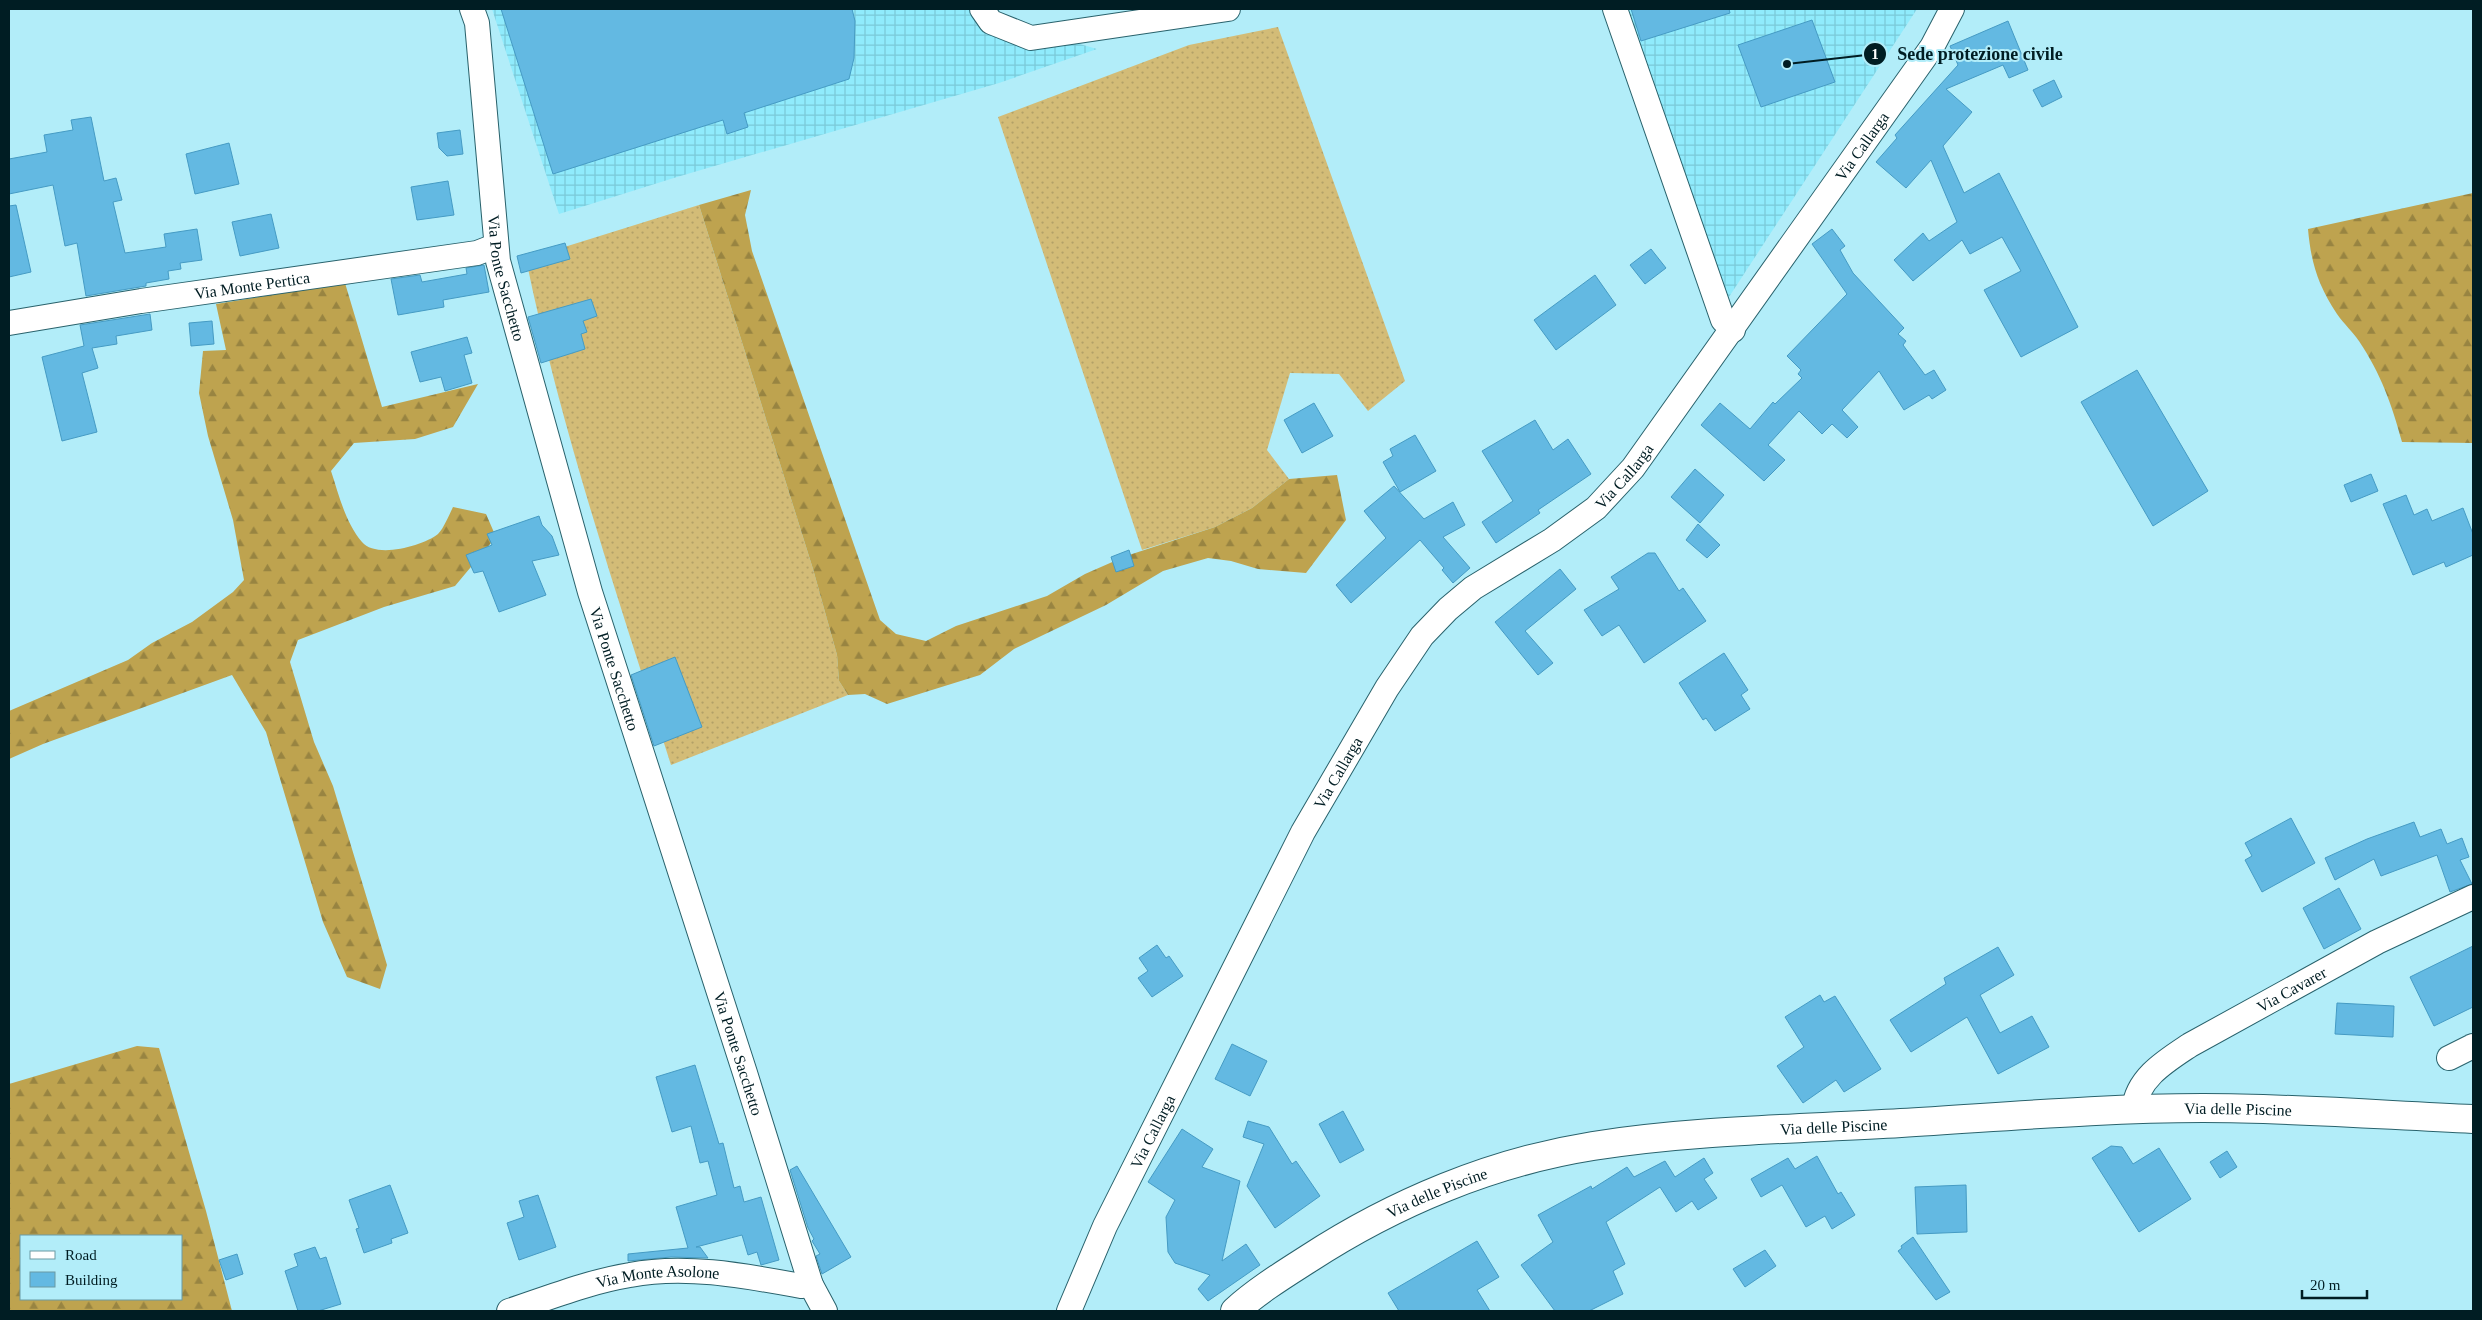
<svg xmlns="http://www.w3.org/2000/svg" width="2482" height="1320" font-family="'Times New Roman',serif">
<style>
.industrial{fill:url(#industrial-grid)}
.grass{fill:url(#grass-dots)}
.forest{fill:url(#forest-firs);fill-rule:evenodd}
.building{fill:#63b9e2;stroke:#459bc4}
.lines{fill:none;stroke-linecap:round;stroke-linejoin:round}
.minor-casing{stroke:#29626c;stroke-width:26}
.tertiary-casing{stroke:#29626c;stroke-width:30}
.minor{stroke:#fff;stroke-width:24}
.tertiary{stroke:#fff;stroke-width:28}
.labels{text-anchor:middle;stroke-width:4;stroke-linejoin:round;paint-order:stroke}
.street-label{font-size:16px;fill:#001d23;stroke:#b2edf9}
.leader{fill:none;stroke:#001d23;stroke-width:2}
.callout-dot{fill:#001d23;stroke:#b2edf9;stroke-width:2}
.mark-label{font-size:15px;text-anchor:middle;font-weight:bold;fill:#fff}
.callout-label{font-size:18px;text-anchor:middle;font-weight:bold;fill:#001d23;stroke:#b2edf9;stroke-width:4;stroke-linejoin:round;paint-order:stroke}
</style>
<defs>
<pattern id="industrial-grid" width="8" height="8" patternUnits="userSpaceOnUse" patternTransform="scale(1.25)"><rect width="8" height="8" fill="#90ebfc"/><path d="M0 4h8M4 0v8" fill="none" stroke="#7ac9d8"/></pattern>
<pattern id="grass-dots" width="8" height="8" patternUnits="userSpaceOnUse" patternTransform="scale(1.25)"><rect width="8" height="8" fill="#d3bc77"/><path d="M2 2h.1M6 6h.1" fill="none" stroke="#b3a167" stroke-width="1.8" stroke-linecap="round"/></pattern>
<pattern id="forest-firs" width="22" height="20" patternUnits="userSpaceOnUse" patternTransform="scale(1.25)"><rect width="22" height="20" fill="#bea34f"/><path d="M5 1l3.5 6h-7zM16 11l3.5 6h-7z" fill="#988441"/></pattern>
</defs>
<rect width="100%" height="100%" fill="#b2edf9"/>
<!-- industrial -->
<path class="industrial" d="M492,9H967L973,13L1097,49L999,83L677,177L559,214Z
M1628,9H1917L1727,300Z"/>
<!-- grass -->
<path class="grass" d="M1278,27L1405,381L1368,411L1339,374L1290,373L1267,450L1289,479L1252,508L1215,527L1142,550L998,117L1189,45Z
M699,205L813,569L837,655L839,681L848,695L671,765C618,598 561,430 526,259Z"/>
<!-- forest -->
<path class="forest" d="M751,190L745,215L752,251L880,620L896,634L926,641L956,626L1047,596L1085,574L1126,556L1215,527L1252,508L1289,479L1337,475L1346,520L1306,573L1258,569L1231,561L1208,558L1163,571L1106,605L1014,649L980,675L887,704L865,694L848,695L839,681L837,655L813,569L699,205Z
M2473,193V445L2472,443L2402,442C2392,405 2381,374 2359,341C2353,332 2344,324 2337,314C2318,285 2311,263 2308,229Z
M345,283L382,407L478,384L453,427L415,439L354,443L331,471C339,495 345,522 362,542C376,559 423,546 438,534C444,528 449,515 453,507L486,514L496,537L455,586L384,607L298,640L290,662L314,742L333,786L387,965L380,989L347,977L323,922L266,732L232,675L43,744L9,759V711L128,660L152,643L192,622L233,592L244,580L233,520L208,436L199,393L203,351L226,350L216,304Z
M137,1046L159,1048L206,1211L232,1311H9V1084ZM21,1236H181V1299H21Z"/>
<!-- building -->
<path class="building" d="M501,9H852L855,21L854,58L849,79L744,113L748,127L727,134L723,120L553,174Z
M1631,9H1729L1730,13L1641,41Z
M1812,20L1835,82L1761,107L1738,45Z
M2008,21L2028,70L2009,78L2003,65L1946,89L1972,112L1943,146L1964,193L1999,173L2078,327L2021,357L1984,290L2021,271L2002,237L1970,254L1962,240L1913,281L1894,260L1923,233L1929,241L1957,222L1931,160L1906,188L1876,162L1897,138L1895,135L1958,65L1950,46Z
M2054,80L2062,97L2042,107L2033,90Z
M91,117L104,181L116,178L122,200L113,202L125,253L166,247L164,234L197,229L202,260L180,263L181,269L168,271L169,279L146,283V286L86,296L77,243L65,246L53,185L9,194V159L47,152L44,135L73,130L71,120Z
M460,130L463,154L447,156L439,148L437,133Z
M229,143L239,184L195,194L186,154Z
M448,181L454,215L417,220L411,187Z
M16,205L31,272L9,277V206Z
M271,214L279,248L240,256L232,222Z
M1832,229L1845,246L1840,250L1853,273L1904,328L1898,334L1906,341L1903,345L1925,375L1934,370L1946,390L1932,399L1929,395L1904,410L1879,371L1842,410L1858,427L1847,438L1832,424L1822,434L1799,411L1768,445L1785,460L1764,481L1701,425L1720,403L1750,429L1773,402L1775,404L1802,378L1798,374L1801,370L1787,356L1847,294L1812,244Z
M565,243L570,259L521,273L517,256Z
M1651,249L1666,268L1645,284L1630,265Z
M484,265L489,292L443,300L444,307L398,315L391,279L420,275L422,282L467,274L466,268Z
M1595,275L1616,305L1556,350L1534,320Z
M591,299L597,316L583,321L587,332L581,334L585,349L541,363L528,317Z
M150,314L152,330L116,336L117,344L92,348L98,368L82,373L97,432L62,441L42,357L84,346L80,325Z
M212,321L214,344L191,346L189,323Z
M467,337L472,353L464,355L472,383L445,391L441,377L420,382L411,352Z
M2137,370L2208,491L2153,526L2081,402Z
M1314,403L1333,436L1302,453L1284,420Z
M1535,420L1553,450L1568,439L1591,474L1538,510L1540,513L1496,543L1482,522L1513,501L1482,451Z
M1415,435L1436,471L1400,492L1383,462L1393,456L1390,449Z
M1695,469L1724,495L1700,523L1671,497Z
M2371,474L2378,491L2351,502L2344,485Z
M1394,486L1424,519L1453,502L1465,525L1443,537L1470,568L1453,583L1442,570L1444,568L1420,540L1351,603L1336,585L1386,538L1364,511Z
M2406,495L2414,515L2427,509L2432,521L2463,508L2473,534V555L2446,567L2444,562L2413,575L2383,504Z
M539,516L542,525L552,536L559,555L532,561L546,595L499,612L483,571L474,573L466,555L492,545L487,534Z
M1698,524L1720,545L1707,558L1686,540Z
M1129,550L1134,566L1116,572L1111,557Z
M1648,553H1655L1679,591L1683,588L1706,621L1644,663L1619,625L1602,636L1584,610L1619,589L1611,577Z
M1560,569L1576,589L1525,631L1553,663L1538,675L1495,622Z
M1724,653L1748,690L1741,695L1750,709L1715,731L1706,718L1703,720L1679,683Z
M675,657L702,727L654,746L631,675Z
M2291,818L2315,863L2262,892L2245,860L2252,856L2245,843Z
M2414,822L2420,837L2441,829L2447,844L2462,838L2469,857L2460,860L2472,884L2450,892L2437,855L2381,876L2374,859L2335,880L2325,858L2367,839Z
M2339,888L2361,929L2324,949L2303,908Z
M1157,945L1166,958L1169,956L1183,976L1152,997L1138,978L1148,971L1139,958Z
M2473,946V1007L2434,1026L2410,977Z
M1998,947L2014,975L1980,995L2000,1033L2032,1016L2049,1047L1998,1074L1967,1017L1911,1052L1890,1020L1946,984L1944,978Z
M1820,995L1824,1002L1835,996L1881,1069L1844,1092L1836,1080L1803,1103L1777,1066L1804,1047L1785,1017Z
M2337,1003L2394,1006L2393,1037L2335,1034Z
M1232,1044L1267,1061L1250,1096L1215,1079Z
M695,1065L719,1144L723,1143L734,1188L740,1186L744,1202L761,1197L779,1260L761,1265L757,1252L748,1255L742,1235L696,1247H700L708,1258L671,1257L628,1261V1254L688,1248L676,1207L717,1195L708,1161L700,1163L691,1126L672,1132L656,1077Z
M1343,1111L1364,1150L1340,1163L1319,1124Z
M1248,1121L1269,1127L1292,1164L1296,1161L1320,1196L1275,1228L1247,1186L1264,1144L1243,1137Z
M1182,1129L1213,1149L1202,1167L1240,1181L1222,1261L1246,1244L1260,1265L1208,1301L1198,1289L1210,1275L1175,1263L1168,1252L1166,1217L1175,1200L1148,1182Z
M2111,1146L2122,1147L2133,1164L2159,1148L2191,1199L2139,1232L2092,1158Z
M2227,1151L2237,1167L2220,1178L2210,1162Z
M1817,1156L1838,1194L1841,1192L1855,1215L1832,1229L1825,1216L1806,1227L1782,1185L1761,1197L1751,1179L1788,1158L1795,1169Z
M1704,1158L1713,1173L1704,1179L1717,1198L1698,1210L1692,1201L1676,1212L1660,1187L1606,1222L1625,1264L1613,1271L1623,1294L1589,1311H1555L1521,1265L1553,1242L1538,1215L1591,1186L1592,1189L1627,1167L1634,1177L1665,1161L1675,1177Z
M797,1166L851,1257L822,1274L816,1256L820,1254L812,1241L814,1239L808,1228L790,1170Z
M390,1185L408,1233L391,1239L392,1243L364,1253L356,1229L359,1228L349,1200Z
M1966,1185L1967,1232L1917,1234L1915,1187Z
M538,1195L556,1247L519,1260L507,1223L524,1217L519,1201Z
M1913,1237L1950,1292L1936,1300L1898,1251L1902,1248L1901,1246Z
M1477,1241L1499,1277L1477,1290L1490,1311H1399L1388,1293Z
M315,1247L320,1259L326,1257L341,1304L318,1311H298L285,1271L298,1266L294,1254Z
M1765,1250L1776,1266L1745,1287L1733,1269Z
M237,1254L243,1274L226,1280L219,1260Z"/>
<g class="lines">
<defs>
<g id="minor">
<path id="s1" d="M472,9L477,23L498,261L590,592L745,1073L811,1285L825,1311"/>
<path d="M982,9L991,22L1031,38L1228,9"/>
<path d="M1615,9L1723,320L1733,330"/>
<path id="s2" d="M9,323L141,301L477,253L495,246"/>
<path d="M2449,1058L2473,1046"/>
<path id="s3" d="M2134,1109C2137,1078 2166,1061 2190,1045L2377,942L2473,897"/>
<path id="s4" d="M509,1311C548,1298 588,1282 630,1275C685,1264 746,1276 801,1286L811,1285"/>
<path id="s5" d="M1069,1311L1105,1226L1303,832L1387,688L1422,636L1448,609L1473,588L1552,540L1596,508L1633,468L1932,47L1952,9"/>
</g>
<g id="tertiary">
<path id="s6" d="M1235,1311C1257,1291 1283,1275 1308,1259C1394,1203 1492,1162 1593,1146C1695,1130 1799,1129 1901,1123C2002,1117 2103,1108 2203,1108C2293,1108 2383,1115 2473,1119"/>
</g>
</defs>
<!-- minor casing -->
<use href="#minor" class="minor-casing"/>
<!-- tertiary casing -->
<use href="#tertiary" class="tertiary-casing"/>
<!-- minor -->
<use href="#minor" class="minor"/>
<!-- tertiary -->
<use href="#tertiary" class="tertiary"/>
</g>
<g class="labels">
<!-- street labels -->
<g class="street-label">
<text dy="6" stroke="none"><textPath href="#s5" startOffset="1429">Via Callarga</textPath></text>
<text dy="6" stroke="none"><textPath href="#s1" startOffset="272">Via Ponte Sacchetto</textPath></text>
<text dy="6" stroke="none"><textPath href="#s2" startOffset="246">Via Monte Pertica</textPath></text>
<text dy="6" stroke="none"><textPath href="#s5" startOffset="1022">Via Callarga</textPath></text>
<text dy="6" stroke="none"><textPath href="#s1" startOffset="678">Via Ponte Sacchetto</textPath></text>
<text dy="6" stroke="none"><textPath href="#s5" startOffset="602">Via Callarga</textPath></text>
<text dy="6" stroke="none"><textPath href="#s3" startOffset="204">Via Cavarer</textPath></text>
<text dy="6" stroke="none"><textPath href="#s1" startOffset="1082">Via Ponte Sacchetto</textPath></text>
<text dy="6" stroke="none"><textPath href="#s6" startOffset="1045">Via delle Piscine</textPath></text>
<text dy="6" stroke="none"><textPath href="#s6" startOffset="640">Via delle Piscine</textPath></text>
<text dy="6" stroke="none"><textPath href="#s5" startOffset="198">Via Callarga</textPath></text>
<text dy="6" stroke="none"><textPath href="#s6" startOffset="235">Via delle Piscine</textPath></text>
<text dy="6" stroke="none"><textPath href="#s4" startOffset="154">Via Monte Asolone</textPath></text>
</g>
</g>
<!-- callouts -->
<path class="leader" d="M1787 64L1875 54"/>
<g class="callout-dot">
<circle cx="1787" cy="64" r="5"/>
<circle cx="1875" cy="54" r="12"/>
</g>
<g class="mark-label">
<text x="1875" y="59">1</text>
</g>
<g class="callout-label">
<text x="1980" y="60">Sede protezione civile</text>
</g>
<!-- border -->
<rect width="2482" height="1320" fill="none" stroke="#001d23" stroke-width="20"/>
<!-- legend -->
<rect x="20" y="1235" width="162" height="65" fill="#b2edf9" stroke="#6b9aa3"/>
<rect x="30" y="1251" width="25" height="8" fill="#ffffff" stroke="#6b9aa3"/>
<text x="65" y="1260" font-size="15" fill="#001d23">Road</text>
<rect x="30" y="1272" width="25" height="15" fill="#63b9e2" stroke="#6b9aa3"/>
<text x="65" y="1285" font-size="15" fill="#001d23">Building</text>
<!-- scale -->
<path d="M2302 1290v8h65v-8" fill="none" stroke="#001d23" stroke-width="2.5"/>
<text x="2310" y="1290" font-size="15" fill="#001d23" stroke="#b2edf9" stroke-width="4" paint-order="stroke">20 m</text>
</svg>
